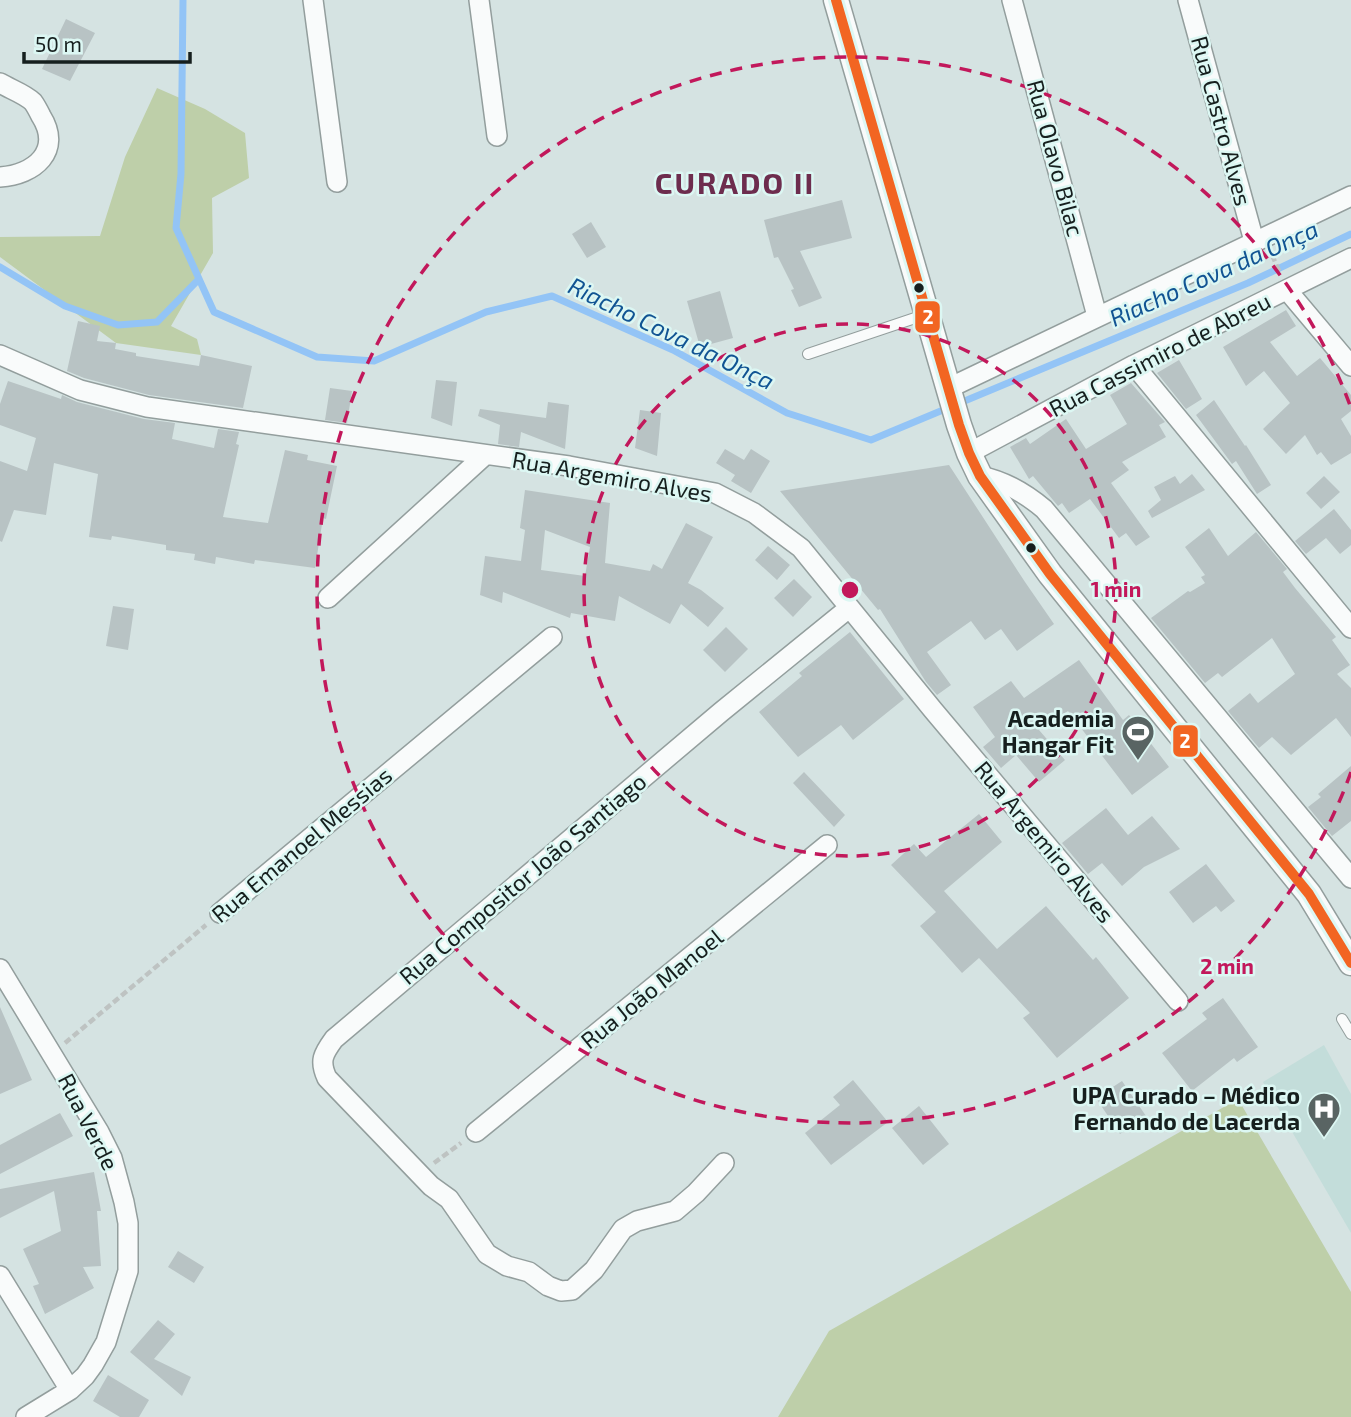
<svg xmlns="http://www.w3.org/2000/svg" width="1351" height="1417" font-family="'Exo 2',sans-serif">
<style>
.built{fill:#c3ddda}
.green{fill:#becfa9}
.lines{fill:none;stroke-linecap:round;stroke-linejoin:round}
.stream{stroke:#93c4f6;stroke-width:7}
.building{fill:#b8c3c4;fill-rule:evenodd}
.service-casing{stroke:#939e9d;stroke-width:12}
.minor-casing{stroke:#939e9d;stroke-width:22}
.tertiary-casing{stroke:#939e9d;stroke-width:27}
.path{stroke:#bec3c2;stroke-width:4.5;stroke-dasharray:7 3.5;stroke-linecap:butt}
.service{stroke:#f9fbfb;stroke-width:10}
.minor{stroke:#f9fbfb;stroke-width:19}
.tertiary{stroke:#f9fbfb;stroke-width:24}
.bus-1-casing{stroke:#dcf7f3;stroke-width:16}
.bus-1{stroke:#f26522;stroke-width:10}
.ring{fill:none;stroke:#c2185b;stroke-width:3.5;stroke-dasharray:12 9}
.bus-dot{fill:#161f1e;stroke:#dcf7f3;stroke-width:2.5}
.labels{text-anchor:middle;stroke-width:5;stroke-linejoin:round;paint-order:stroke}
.street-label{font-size:23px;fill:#161f1e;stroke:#dcf7f3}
.poi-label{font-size:23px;font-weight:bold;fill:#161f1e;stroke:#dcf7f3;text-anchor:end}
.water-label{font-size:24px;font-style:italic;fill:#115493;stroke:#dcf7f3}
.district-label{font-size:30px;font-weight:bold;letter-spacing:2px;fill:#6d2d4e;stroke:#dcf7f3}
.centre{fill:#c2185b;stroke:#dcf7f3;stroke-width:3.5}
.ring-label{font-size:21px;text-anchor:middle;font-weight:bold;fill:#c2185b;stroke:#dcf7f3;stroke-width:5;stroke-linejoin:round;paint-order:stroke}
.line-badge{stroke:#dcf7f3;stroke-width:2.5}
.badge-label{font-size:19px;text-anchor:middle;font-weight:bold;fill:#fff}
</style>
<rect width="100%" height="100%" fill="#d5e3e2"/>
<!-- built -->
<path class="built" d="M1324,1045L1351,1094V1233L1263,1082Z"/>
<!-- green -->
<path class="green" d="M157,88L205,109L245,133L249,178L212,198L213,253L171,326L197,339L201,355L116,343L0,257V237L100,236L125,157Z
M1238,1099L1351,1292V1417H778L829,1331Z"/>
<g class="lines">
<!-- stream -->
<path class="stream" d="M183,0L181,174L176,228L214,312L317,357L374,361L486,312L552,296L673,350L787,413L871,440L1248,283L1351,234
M0,267L65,306L118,325L157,322L199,279"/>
</g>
<!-- building -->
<path class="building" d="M66,19L95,33L70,81L42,69Z
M842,200L852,238L800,251L822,298L799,307L791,290L794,289L778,257L774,258L764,220Z
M591,222L606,247L587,258L572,234Z
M720,291L733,338L700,347L687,301Z
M1286,310L1296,326L1270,342L1297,376L1320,358L1351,395V411L1341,419L1351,436V453L1331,465L1321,452L1317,455L1305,435L1286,454L1263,429L1290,403L1264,371L1246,386L1223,347Z
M78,321L100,326L97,341L116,343L115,349L136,353V356L199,366L201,355L252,366L243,408L149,395L84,378L67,371Z
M1179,360L1202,399L1186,409L1157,373Z
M436,380L457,382L452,426L431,418Z
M8,381L61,399L62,395L77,402L144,419L175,423L172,439L214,448L218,429L239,432L236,444L239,445L223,517L268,523L285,450L308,455L307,460L337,466L326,519L323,518L315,568L255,560L254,564L216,557L215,564L194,560L195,554L166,550V545L112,536L111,540L89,537L98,474L54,463L46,515L14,510L2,542L0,541V461L27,471L36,438L0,425V404Z
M1131,383L1165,422L1159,425L1166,437L1122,462L1129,470L1111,483L1150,537L1136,546L1126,533L1119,538L1090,499L1069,513L1062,503L1058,506L1033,476L1029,479L1010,447L1026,438L1030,444L1066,419L1086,449L1127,424L1110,395Z
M330,388L352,391L347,423L325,420Z
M1214,400L1245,446L1246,445L1271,485L1257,494L1236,461L1232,464L1196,415Z
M548,402L569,405L565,449L521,432L519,447L498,444L500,425L478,416L480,409L546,418Z
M640,410L661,413L657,456L635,448Z
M725,449L744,460L751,449L770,461L751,493L731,481L735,475L716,463Z
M949,465L1025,582L1054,624L1017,651L1001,629L985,640L971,621L927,652L951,685L937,695L926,682L880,609L878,610L780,491Z
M1192,474L1205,490L1152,518L1148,511L1161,500L1154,487L1175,476L1180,484Z
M1324,476L1340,492L1321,509L1306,493Z
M525,490L610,503L605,563L650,571L653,564L662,569L686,523L713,537L688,583L701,590L724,608L708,627L681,604L670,624L619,596L615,621L571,613L570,618L503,592L502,603L480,595L485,556L521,561L525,530L520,528ZM545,530L590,547L585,576L541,570Z
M1334,509L1351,530V545L1340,554L1326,538L1306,554L1295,541Z
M1209,528L1228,556L1256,532L1287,569L1283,572L1295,588L1336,637L1332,640L1350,665L1337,674L1351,688V737L1336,718L1291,755L1272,737L1259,748L1228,711L1250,693L1258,703L1295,674L1272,638L1222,677L1218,673L1205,683L1151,618L1188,591L1190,592L1205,583L1201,577L1205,575L1185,547Z
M768,546L790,565L777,580L755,560Z
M794,579L812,597L793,617L774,598Z
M113,606L134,609L128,650L106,646Z
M726,627L748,649L725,672L703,650Z
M850,632L904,699L853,740L841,725L798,757L759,712L802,676L799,673Z
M1079,660L1123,720L1129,715L1169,767L1132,795L1068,711L1039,730L1065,760L1039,782L1016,755L1001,768L983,747L995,737L973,707L1011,681L1024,698Z
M1351,766V821L1332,836L1308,807L1321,797L1318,794Z
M804,772L845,815L834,827L793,783Z
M1106,808L1128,835L1152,816L1180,849L1144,867L1122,886L1102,863L1088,874L1062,843Z
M979,814L1002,842L944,891L997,949L1046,906L1093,960L1096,957L1129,998L1057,1058L1023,1018L1030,1013L979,958L962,973L920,926L936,912L891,865L914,844L926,857Z
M1206,864L1235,901L1221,912L1216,906L1193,923L1169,892Z
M1223,998L1258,1047L1237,1062L1234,1058L1192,1091L1162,1053L1207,1019L1202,1013Z
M0,1007L32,1080L0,1094Z
M853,1080L888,1122L831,1165L805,1133L840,1105L833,1097Z
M1122,1081L1146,1116L1120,1134L1096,1098Z
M919,1106L949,1144L923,1165L892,1128Z
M60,1113L73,1136L0,1174V1145Z
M94,1172L101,1211H97L101,1266L83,1267L94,1288L45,1314L33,1286L39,1284L23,1249L61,1231L54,1191L0,1218V1189Z
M178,1251L204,1267L194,1283L168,1267Z
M158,1320L175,1334L154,1359L191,1377L182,1396L130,1352Z
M108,1375L149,1400L139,1417H120L93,1401Z"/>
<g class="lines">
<defs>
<path id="service" d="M808,354L927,314
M1342,1019L1351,1034"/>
<path id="minor" d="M313,0L337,182
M479,0L497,136
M1012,0L1097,316
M1188,0L1254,241
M0,83C10,89 25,94 33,102C36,106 39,112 41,116C63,151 34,175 0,177
M1287,290L1351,366
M0,355L80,390L147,407L569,466L715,493L754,513L801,548L933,710L1178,1001
M1134,365L1351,628
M949,388L1351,196
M969,453L1134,365L1351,258
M980,476C1005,481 1025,493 1044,509L1351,878
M328,598L485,455
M220,913L552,637
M0,969L99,1132L112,1158L124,1202L128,1223V1271L106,1342L93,1365L85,1376L70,1390L26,1417
M476,1132L827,845
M724,1163L696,1193L675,1211L637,1221L623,1229L594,1270L572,1290L561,1291L548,1286L529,1272L507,1266L487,1254L449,1199L431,1186L327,1078C319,1061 323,1054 334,1039L721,712L849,608
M0,1276L70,1390"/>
<path id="tertiary" d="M836,0L959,425L969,453L980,476L1050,574L1309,894L1351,963"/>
</defs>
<!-- service casing -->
<use href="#service" class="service-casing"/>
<!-- minor casing -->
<use href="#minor" class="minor-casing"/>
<!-- tertiary casing -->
<use href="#tertiary" class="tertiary-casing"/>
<!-- path -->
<path class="path" d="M1272,255L1280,273
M65,1043L206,925
M434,1163L461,1143"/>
<!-- service -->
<use href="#service" class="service"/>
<!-- minor -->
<use href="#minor" class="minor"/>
<!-- tertiary -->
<use href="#tertiary" class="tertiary"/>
<defs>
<path id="bus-1" d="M836,0L959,425L969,453L980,476L1050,574L1309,894L1351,963"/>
</defs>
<!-- bus-1 casing -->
<use href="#bus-1" class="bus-1-casing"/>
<!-- bus-1 -->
<use href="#bus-1" class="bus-1"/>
</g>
<!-- distance rings -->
<g class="ring">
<circle cx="850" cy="590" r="266"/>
<path d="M1351 772A533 533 0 1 1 1351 408"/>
</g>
<!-- icons -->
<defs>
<symbol id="stadium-pin" viewBox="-11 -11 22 30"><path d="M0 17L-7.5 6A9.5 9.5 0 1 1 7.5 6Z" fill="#596463" stroke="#dcf7f3"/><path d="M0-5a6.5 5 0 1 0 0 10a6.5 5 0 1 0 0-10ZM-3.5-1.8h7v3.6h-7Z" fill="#fff"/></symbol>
<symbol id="hospital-pin" viewBox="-11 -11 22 30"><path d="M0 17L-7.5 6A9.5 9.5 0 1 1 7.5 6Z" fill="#596463" stroke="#dcf7f3"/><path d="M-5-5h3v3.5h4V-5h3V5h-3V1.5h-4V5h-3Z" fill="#fff"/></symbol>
</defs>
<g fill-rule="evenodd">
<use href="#stadium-pin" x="1119" y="713" width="38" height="52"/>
<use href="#hospital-pin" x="1305" y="1090" width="38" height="52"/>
</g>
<!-- markers -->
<g class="bus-dot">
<circle cx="919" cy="288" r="6"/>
<circle cx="1031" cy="548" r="6"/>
</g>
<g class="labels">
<!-- street labels -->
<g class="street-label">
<text transform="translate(1221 121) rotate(75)" y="8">Rua Castro Alves</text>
<text transform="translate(1055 158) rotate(75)" y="8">Rua Olavo Bilac</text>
<text transform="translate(1160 355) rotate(-27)" y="8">Rua Cassimiro de Abreu</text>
<text transform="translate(612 477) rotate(10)" y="8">Rua Argemiro Alves</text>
<text transform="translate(1044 842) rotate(50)" y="8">Rua Argemiro Alves</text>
<text transform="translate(302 845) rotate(-40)" y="8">Rua Emanoel Messias</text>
<text transform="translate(523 879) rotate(-40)" y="8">Rua Compositor João Santiago</text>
<text transform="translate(652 989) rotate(-39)" y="8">Rua João Manoel</text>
<text transform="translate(88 1122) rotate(63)" y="8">Rua Verde</text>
</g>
<!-- poi labels -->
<g class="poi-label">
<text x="1114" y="727">Academia<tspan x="1114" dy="26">Hangar Fit</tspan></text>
<text x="1300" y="1104">UPA Curado – Médico<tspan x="1300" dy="26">Fernando de Lacerda</tspan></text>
</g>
<!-- water labels -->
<g class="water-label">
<text transform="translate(1214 274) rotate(-24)" y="8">Riacho Cova da Onça</text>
<text transform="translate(671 334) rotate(26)" y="8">Riacho Cova da Onça</text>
</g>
<!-- district labels -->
<g class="district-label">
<text x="735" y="194">CURADO II</text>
</g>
</g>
<circle cx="850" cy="590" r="10" class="centre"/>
<g class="ring-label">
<text x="1116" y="597">1 min</text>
<text x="1227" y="974">2 min</text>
</g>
<g class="line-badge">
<rect x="914" y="300" width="27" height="34" rx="7" fill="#f26522"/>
<rect x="1172" y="724" width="27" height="34" rx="7" fill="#f26522"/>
</g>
<g class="badge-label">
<text x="928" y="324">2</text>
<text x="1185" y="748">2</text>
</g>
<!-- scale -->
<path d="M24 52v10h166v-10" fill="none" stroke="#161f1e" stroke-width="3.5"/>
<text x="35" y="52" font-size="21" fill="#161f1e" stroke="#dcf7f3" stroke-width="5" paint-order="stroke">50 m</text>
</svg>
